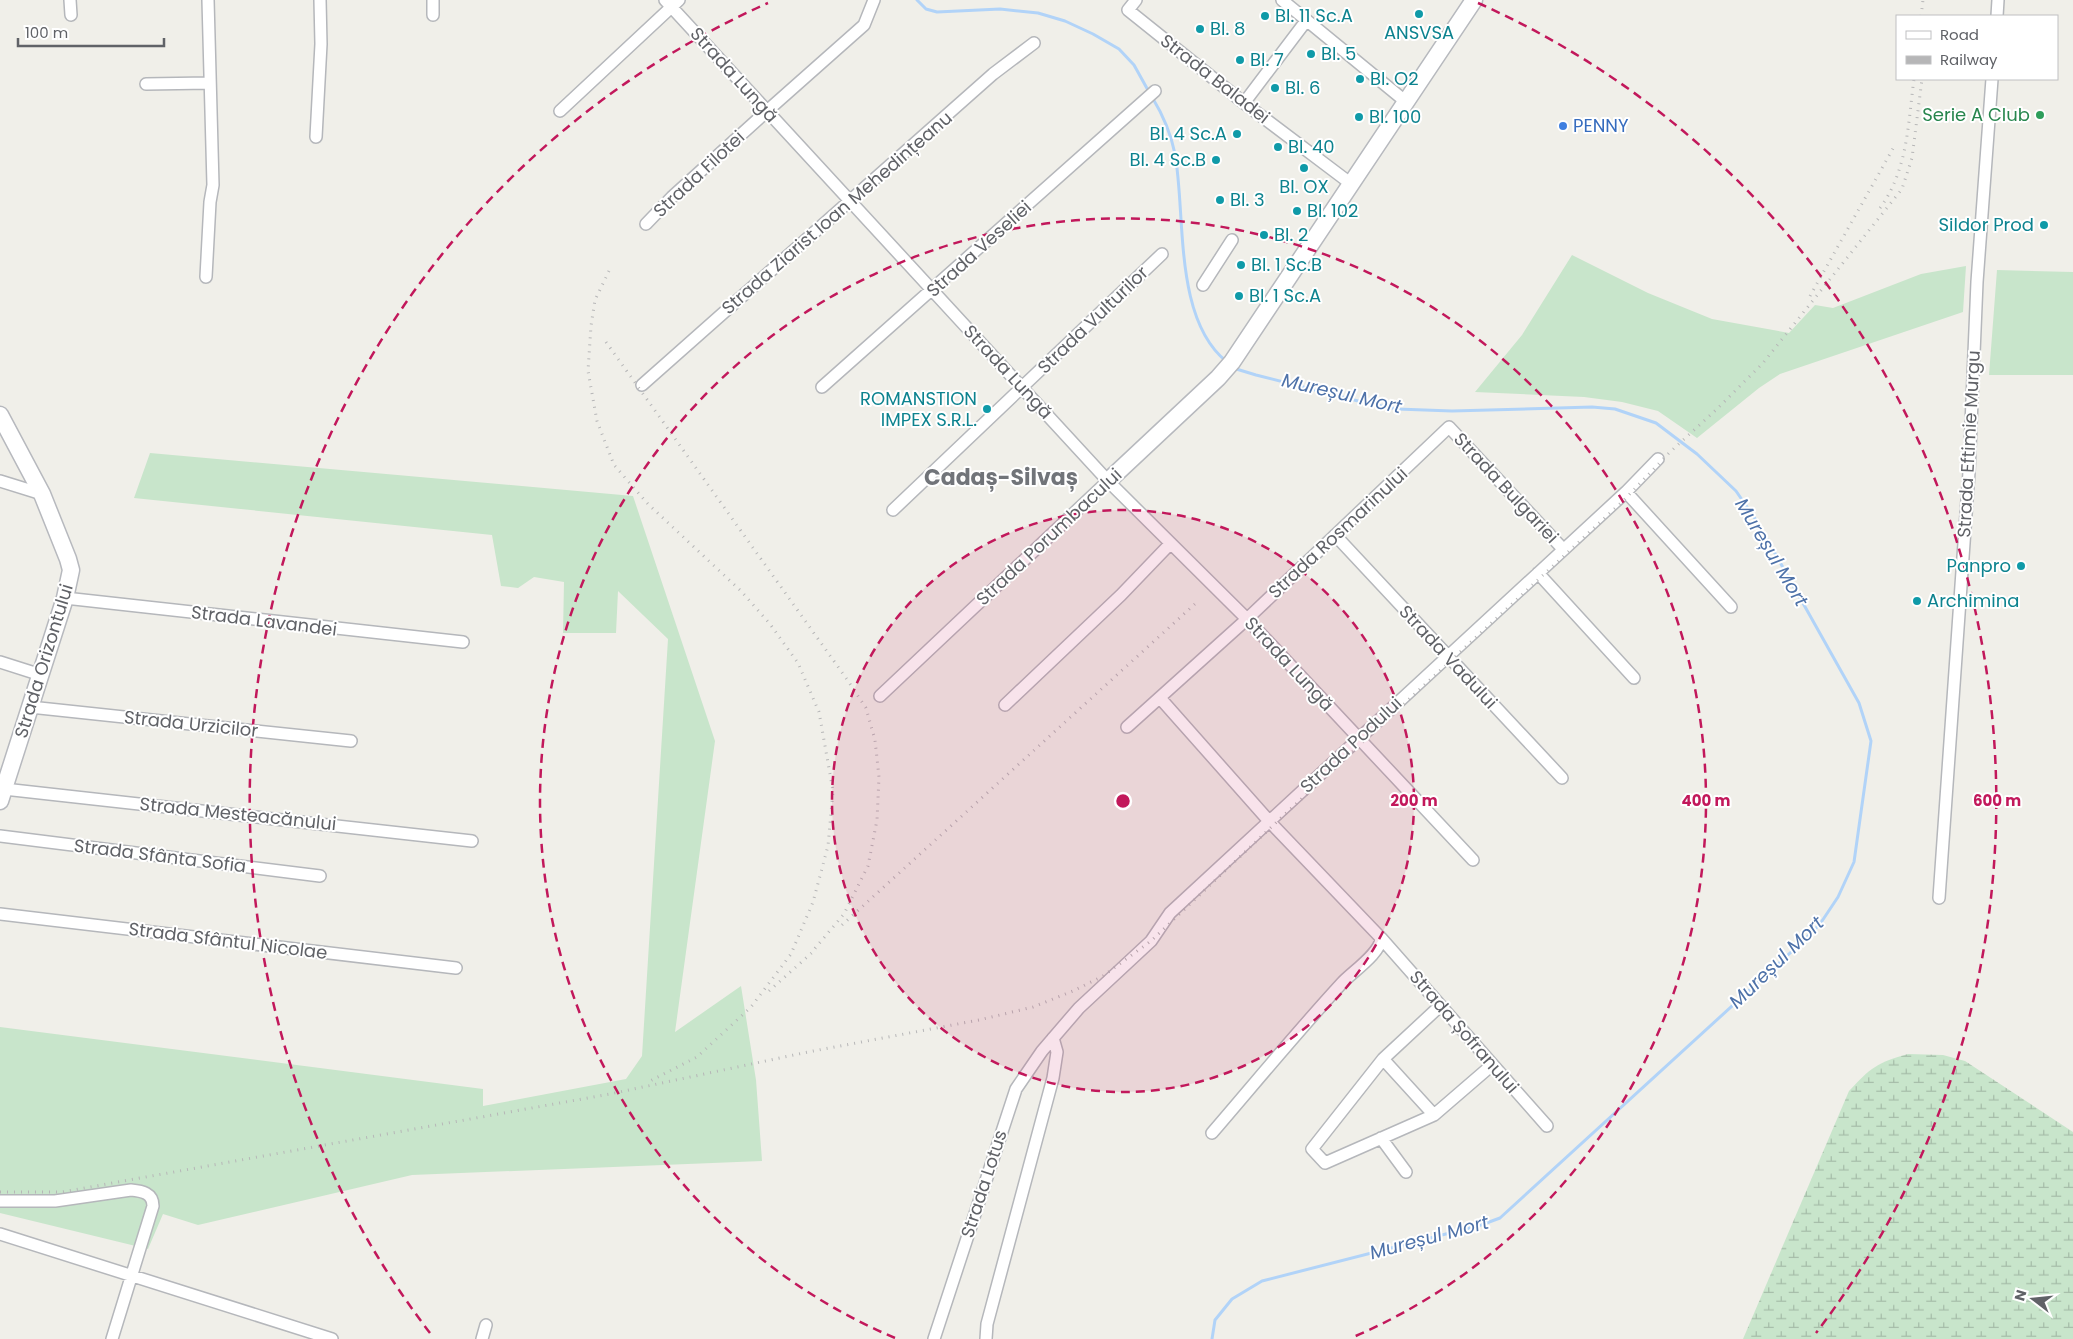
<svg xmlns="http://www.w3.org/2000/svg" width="2073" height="1339" font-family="Poppins,sans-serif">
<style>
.grass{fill:#c8e5cb}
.wetland{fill:url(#wetland-marsh)}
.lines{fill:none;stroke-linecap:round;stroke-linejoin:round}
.stream{stroke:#b1d3f8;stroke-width:3}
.street-casing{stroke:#b5b7bb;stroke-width:14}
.secondary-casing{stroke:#b7b9be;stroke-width:19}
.street{stroke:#fff;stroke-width:11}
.secondary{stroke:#fff;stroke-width:16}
.rail{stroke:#b6b6b7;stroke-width:3;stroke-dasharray:1 6;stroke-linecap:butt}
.ring{fill:none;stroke:#c2185b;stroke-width:2.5;stroke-dasharray:9 6}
.culture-dot{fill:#0f9aa8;stroke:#fff;stroke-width:2}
.leisure-dot{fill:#2e9e5b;stroke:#fff;stroke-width:2}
.shop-dot{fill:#3f7fe0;stroke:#fff;stroke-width:2}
.labels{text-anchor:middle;stroke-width:4;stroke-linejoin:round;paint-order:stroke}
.culture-label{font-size:18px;fill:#0d838f;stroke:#fff;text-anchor:start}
.street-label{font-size:18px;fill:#606267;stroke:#fff}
.leisure-label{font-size:18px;fill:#27864d;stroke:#fff;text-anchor:end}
.shop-label{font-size:18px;fill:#366cbe;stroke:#fff;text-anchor:start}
.water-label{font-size:19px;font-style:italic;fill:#4e72a9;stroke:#fff}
.district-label{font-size:22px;font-weight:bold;fill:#717479;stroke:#fff}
.centre{fill:#c2185b;stroke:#fff;stroke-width:2.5}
.ring-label{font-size:15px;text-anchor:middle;font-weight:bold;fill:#c2185b;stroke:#fff;stroke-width:4;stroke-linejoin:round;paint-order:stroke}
</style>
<defs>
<pattern id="wetland-marsh" width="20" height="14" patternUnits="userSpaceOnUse" patternTransform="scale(1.25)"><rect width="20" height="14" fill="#c8e5cb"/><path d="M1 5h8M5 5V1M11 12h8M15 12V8" fill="none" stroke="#a6bda9"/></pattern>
</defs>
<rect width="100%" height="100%" fill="#f0efe9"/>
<!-- grass -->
<path class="grass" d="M1572,255L1648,293L1712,319L1789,333L1815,305L1833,308L1921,274L1966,266L1963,312L1780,374L1759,388L1697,438L1658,411L1622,402L1584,397L1475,392L1522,335Z
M1997,270L2073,272V375H1989Z
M150,453L633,496L715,741L675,1032L741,986L756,1080L762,1161L412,1175L198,1225L163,1214L148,1249L0,1213V1027L483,1089V1106L626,1079L642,1056L668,639L618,591L616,633H563L564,582L534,577L518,588L501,586L492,535L134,498Z"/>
<!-- wetland -->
<path class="wetland" d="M1908,1054L1943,1055L1965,1061L2073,1132V1339H1743L1849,1091C1870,1068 1878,1062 1908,1054Z"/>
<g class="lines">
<!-- stream -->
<path class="stream" d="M917,0L926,9L937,12L1000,9L1038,13L1065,21L1093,34L1119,49L1134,65L1149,92
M1152,97C1163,115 1171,134 1175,154C1186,215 1173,319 1227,362
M1212,1339L1215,1320L1232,1299L1262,1281L1481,1225L1500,1218L1801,943L1820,924L1838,897L1854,862L1871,741L1859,703L1758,523L1736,491L1697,454L1656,423L1615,409L1592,407L1452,411L1397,409L1366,403L1256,375L1233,368"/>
<defs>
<path id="street" d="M70,0L71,15
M433,0V15
M665,0L1108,481L1247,619L1473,860
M1136,0L1128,10L1244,103L1350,183
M1282,0L1405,101
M1997,16L1998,0
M146,84L209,83
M1244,103L1306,21
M560,111L679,0
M316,137L321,44L320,0
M646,224L672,197L767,111L864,25L874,0
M206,277L210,202L213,185L208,0
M1203,285L1232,240
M642,385L993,74L1034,43
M822,387L1155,91
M0,481L42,494
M1626,492L1731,607
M893,510L1162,254
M1335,535L1562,778
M1538,573L1634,678
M65,598L463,642
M0,662L41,675
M880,696L1108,481
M1160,698L1269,821L1381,938L1547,1126
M1005,705L1121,595L1170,544
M30,707L351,741
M1127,727L1247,619L1449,427L1563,549
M4,789L472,841
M0,836L320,876
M1939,898L1969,472L1977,282L1992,79
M0,914L456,968
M1440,1006L1383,1059L1434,1115L1492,1065
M1383,1059L1312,1149L1325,1163L1434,1115
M1212,1133C1255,1083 1297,1032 1342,983C1352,972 1381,953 1381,938
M1381,1138L1406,1172
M0,1201H55L131,1190C142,1191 153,1193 153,1206L112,1339
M0,1234L332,1339
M482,1339L486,1325
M934,1339L1016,1089L1042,1051L1079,1008L1151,941L1170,913L1626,492L1658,459
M986,1339L987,1324L1053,1078L1057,1052L1053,1038"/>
<path id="secondary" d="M0,415L42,494L68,559L71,570L65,598L0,801
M1108,481L1218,378L1232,362L1474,0"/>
</defs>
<!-- street casing -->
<use href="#street" class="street-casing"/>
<!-- secondary casing -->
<use href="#secondary" class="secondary-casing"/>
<!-- street -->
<use href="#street" class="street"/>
<!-- secondary -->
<use href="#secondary" class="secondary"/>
<!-- rail -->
<path class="rail" d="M1921,16L1923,0
M1880,208C1908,170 1908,123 1914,79
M609,271L595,300L591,326L588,371L597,421L614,465L648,504L741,591L770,624L798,663L819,712L833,791L828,846L813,902L791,954L751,1007L697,1057L650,1081
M1810,296L1895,145
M606,342L846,678L866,708L875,740L879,777L877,820L868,866L844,914L811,953
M842,925L1196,603
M769,991L816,949
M0,1192H62L610,1094L808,1052L979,1020L1033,1007L1073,991L1103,976L1151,941L1283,816L1623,501L1670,452L1717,409L1763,363L1902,189L1912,158L1922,79"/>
</g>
<!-- distance rings -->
<circle cx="1123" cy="801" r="291" fill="#c2185b" fill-opacity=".12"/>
<g class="ring">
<circle cx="1123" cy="801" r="291"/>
<path d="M895 1338A583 583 0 1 1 1351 1338"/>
<path d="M430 1333A874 874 0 0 1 768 3M1478 3A874 874 0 0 1 1816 1333"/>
</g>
<!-- markers -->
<g class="culture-dot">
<circle cx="1419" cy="14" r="5"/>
<circle cx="1265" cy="16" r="5"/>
<circle cx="1200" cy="29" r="5"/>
<circle cx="1311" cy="54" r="5"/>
<circle cx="1240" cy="60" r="5"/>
<circle cx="1360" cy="79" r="5"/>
<circle cx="1275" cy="88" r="5"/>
<circle cx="1359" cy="117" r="5"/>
<circle cx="1237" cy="134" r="5"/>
<circle cx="1278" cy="147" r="5"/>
<circle cx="1216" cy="160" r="5"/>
<circle cx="1304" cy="168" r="5"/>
<circle cx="1220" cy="200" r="5"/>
<circle cx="1297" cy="211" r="5"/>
<circle cx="2044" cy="225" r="5"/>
<circle cx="1264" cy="235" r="5"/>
<circle cx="1241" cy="265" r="5"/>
<circle cx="1239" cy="296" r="5"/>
<circle cx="987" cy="409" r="5"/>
<circle cx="2021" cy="566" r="5"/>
<circle cx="1917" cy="601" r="5"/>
</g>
<circle class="leisure-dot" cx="2040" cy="115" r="5"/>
<circle class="shop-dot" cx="1563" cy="126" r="5"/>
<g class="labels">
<!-- culture labels -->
<g class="culture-label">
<text x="1275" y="22">Bl. 11 Sc.A</text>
<text x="1210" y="35">Bl. 8</text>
<text x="1419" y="39" text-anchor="middle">ANSVSA</text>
<text x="1321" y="60">Bl. 5</text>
<text x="1250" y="66">Bl. 7</text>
<text x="1370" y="85">Bl. O2</text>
<text x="1285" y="94">Bl. 6</text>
<text x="1369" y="123">Bl. 100</text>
<text x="1227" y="140" text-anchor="end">Bl. 4 Sc.A</text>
<text x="1288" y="153">Bl. 40</text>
<text x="1206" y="166" text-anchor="end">Bl. 4 Sc.B</text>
<text x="1304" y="193" text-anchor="middle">Bl. OX</text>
<text x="1230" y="206">Bl. 3</text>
<text x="1307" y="217">Bl. 102</text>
<text x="2034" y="231" text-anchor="end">Sildor Prod</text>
<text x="1274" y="241">Bl. 2</text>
<text x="1251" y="271">Bl. 1 Sc.B</text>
<text x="1249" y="302">Bl. 1 Sc.A</text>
<text x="977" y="405" text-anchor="end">ROMANSTION<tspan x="977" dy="21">IMPEX S.R.L.</tspan></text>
<text x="2011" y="572" text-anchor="end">Panpro</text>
<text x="1927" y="607">Archimina</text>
</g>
<!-- street labels -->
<g class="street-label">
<text transform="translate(734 75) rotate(48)" y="6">Strada Lungă</text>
<text transform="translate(1215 79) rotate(38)" y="6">Strada Baladei</text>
<text transform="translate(699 174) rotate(-43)" y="6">Strada Filotei</text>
<text transform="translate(837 213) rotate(-41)" y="6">Strada Ziarist Ioan Mehedințeanu</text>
<text transform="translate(979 249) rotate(-42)" y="6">Strada Veseliei</text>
<text transform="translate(1093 320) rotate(-44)" y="6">Strada Vulturilor</text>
<text transform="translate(1008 372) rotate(47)" y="6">Strada Lungă</text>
<text transform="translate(1969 444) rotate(-87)" y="6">Strada Eftimie Murgu</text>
<text transform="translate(1506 488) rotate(47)" y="6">Strada Bulgariei</text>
<text transform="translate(1338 533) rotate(-43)" y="6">Strada Rosmarinului</text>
<text transform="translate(1049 537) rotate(-43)" y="6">Strada Porumbacului</text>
<text transform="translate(264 621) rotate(7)" y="6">Strada Lavandei</text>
<text transform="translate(1448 657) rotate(47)" y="6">Strada Vadului</text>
<text transform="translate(44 661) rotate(-73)" y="6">Strada Orizontului</text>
<text transform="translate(1289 664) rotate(47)" y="6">Strada Lungă</text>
<text transform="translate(191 724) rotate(6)" y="6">Strada Urzicilor</text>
<text transform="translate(1351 745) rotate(-43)" y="6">Strada Podului</text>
<text transform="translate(238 814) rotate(6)" y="6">Strada Mesteacănului</text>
<text transform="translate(160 856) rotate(7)" y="6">Strada Sfânta Sofia</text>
<text transform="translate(228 941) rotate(7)" y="6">Strada Sfântul Nicolae</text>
<text transform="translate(1464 1032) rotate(49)" y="6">Strada Șofranului</text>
<text transform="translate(984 1184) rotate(-72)" y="6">Strada Lotus</text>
</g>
<!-- leisure labels -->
<g class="leisure-label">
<text x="2030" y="121">Serie A Club</text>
</g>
<!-- shop labels -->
<g class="shop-label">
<text x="1573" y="132">PENNY</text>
</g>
<!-- water labels -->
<g class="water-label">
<text transform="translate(1342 393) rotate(13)" y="7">Mureșul Mort</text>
<text transform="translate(1772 552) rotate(59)" y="7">Mureșul Mort</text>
<text transform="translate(1776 962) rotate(-44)" y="7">Mureșul Mort</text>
<text transform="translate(1429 1237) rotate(-15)" y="7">Mureșul Mort</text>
</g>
<!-- district labels -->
<g class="district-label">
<text x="1001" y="485">Cadaș-Silvaș</text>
</g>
</g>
<circle cx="1123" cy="801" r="8" class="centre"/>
<g class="ring-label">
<text x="1414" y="806">200 m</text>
<text x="1706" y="806">400 m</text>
<text x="1997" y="806">600 m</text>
</g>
<!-- legend -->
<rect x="1896" y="15" width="162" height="65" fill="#ffffff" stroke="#bfc0c2"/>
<rect x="1906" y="31" width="25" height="8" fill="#ffffff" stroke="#bfc0c2"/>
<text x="1940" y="40" font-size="15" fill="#606267">Road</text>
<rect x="1906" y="56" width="25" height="8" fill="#b6b6b7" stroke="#bfc0c2"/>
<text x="1940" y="65" font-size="15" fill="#606267">Railway</text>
<!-- north arrow -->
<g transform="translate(2033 1299) rotate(286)" stroke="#ffffff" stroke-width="4" paint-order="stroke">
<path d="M0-4L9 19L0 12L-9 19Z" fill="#606267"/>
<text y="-8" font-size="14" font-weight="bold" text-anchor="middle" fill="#606267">N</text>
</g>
<!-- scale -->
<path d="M18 38v8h146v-8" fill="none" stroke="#606267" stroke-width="2.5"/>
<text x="25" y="38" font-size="15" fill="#606267" stroke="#ffffff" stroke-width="4" paint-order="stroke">100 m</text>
</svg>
